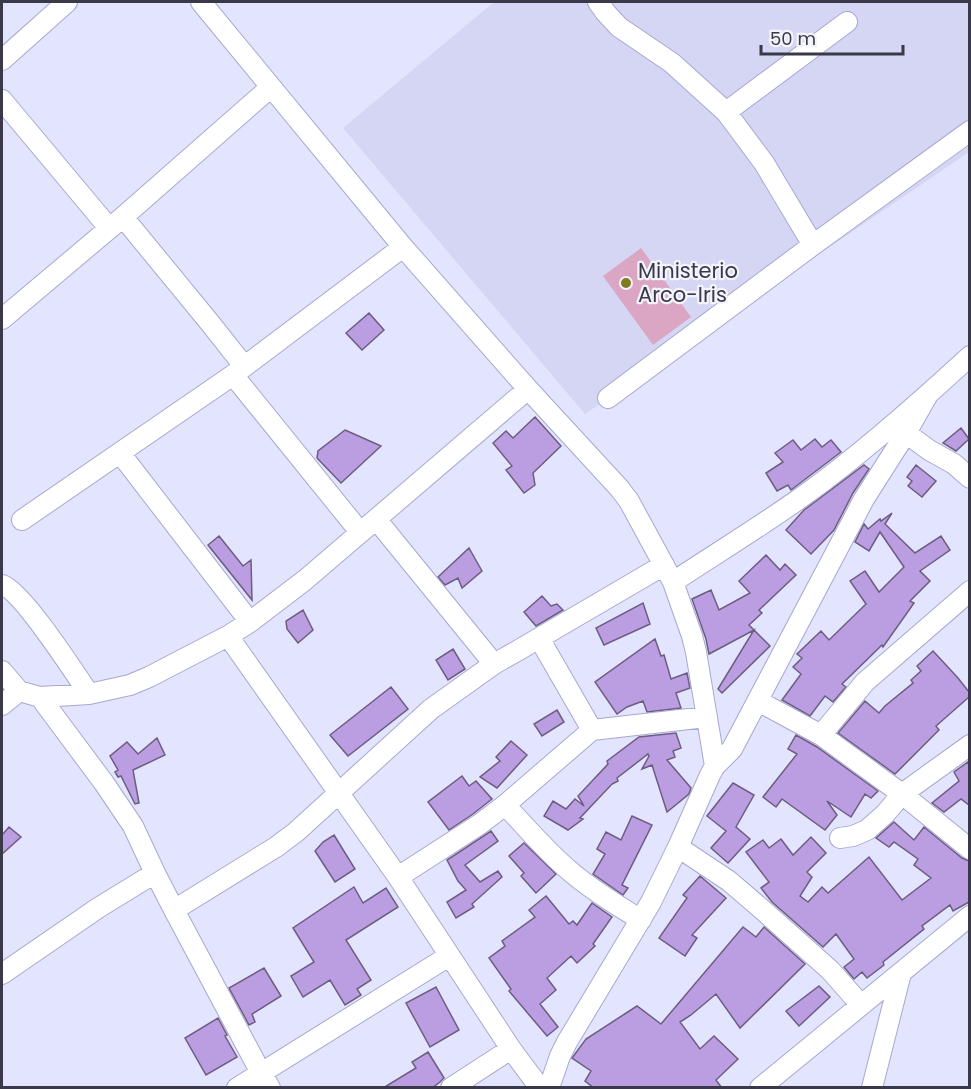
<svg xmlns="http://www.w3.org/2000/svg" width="971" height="1089" font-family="Poppins,sans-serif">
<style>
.built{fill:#d5d6f4}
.green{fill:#daa6c4}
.building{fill:#bb9de1;stroke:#6c5d81;stroke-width:1.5}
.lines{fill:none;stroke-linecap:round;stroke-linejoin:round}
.minor-casing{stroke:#a7a8d1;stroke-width:22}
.minor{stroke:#fff;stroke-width:20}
.poi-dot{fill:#827a1f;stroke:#f3f3fc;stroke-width:2}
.labels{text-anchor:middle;stroke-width:4.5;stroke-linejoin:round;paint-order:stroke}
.poi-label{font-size:21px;fill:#39394a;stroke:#f3f3fc;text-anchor:start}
</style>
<rect width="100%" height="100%" fill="#e3e4fe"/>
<!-- built -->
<path class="built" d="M494,2H969V152L585,414L343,128Z"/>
<!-- green -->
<path class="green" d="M641,248L691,317L653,345L603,276Z"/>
<!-- building -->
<path class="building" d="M369,313L384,330L362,350L346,333Z
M535,417L561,446L533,473L535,485L524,493L506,470L512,466L493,443L506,431L513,438Z
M961,428L969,439L956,451L943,443Z
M345,430L381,446L341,483L317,458L318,451Z
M815,439L822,447L831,440L841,452L791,490L788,485L777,491L766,473L783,462L775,453L793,440L801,450Z
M864,465L869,469L853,493L834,530L811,554L786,530L804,510Z
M916,465L936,481L922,497L908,486L912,481L907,477Z
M892,513L885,524L915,553L941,536L950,550L920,571L930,581L910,601L914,603L883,647L882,645L842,684L846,687L833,702L825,696L810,716L782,700L801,674L793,667L802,658L797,654L821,631L829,640L866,604L850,581L865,571L879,592L904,567L880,532L869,551L855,542L864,524L868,529L880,519L881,521Z
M219,536L243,566L251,560L252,600L208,545Z
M469,548L482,571L462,588L458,578L445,585L438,577Z
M766,555L780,570L785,564L796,575L759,610L762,613L749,625L770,646L722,693L718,689L754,630L709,654L706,639L692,599L711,590L719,610L750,593L739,581Z
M542,596L551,606L557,604L563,610L536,626L524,612Z
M643,603L650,624L604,645L596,628Z
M303,610L313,630L298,643L287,629L286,621Z
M655,639L661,656L664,655L671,679L687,673L690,688L676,693L681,708L647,712L643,701L627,707L617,714L595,682Z
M453,649L465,669L448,680L436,660Z
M933,651L958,678L969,692V697L936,726L939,730L895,774L838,733L865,701L879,713L885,706L913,683L911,680L921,671L917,666Z
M391,687L408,709L348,756L330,735Z
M557,710L564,722L542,736L534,724Z
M676,733L681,748L673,751L675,757L667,760L691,788L689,794L667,812L652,765L642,769L649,756L648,754L617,778L618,781L612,784L580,818L583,819L568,830L544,816L553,801L566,809L575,799L584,806L578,796L608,764L607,761L639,737Z
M796,735L817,747L878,791L871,798L865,794L851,817L827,801L837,815L825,830L782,799L776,807L763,797L797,754L788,749Z
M157,738L165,755L133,770L139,803L135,804L121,776L118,777L115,772L118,770L110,756L127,742L138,754Z
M511,741L527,755L497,788L480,777L500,761L496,757Z
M968,762L969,765V805L961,799L944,812L932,803L959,781L954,772Z
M462,776L469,786L476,781L492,799L473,814L449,830L428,802Z
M733,783L754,795L736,827L750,839L728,863L711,848L726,831L707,816Z
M632,816L652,825L622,885L628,888L623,895L593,874L605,854L597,849L606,832L621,840Z
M894,822L914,840L924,827L962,858L969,861V902L953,911L950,905L922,926L924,929L883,962L884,965L867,978L862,972L854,979L844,967L854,959L836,934L823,947L772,902L761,888L769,882L746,852L763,840L769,848L781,839L793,855L811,837L826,853L807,872L812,877L800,896L808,902L822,887L828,893L869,857L902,900L931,878L914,865L918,859L894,842L889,847L876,838Z
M9,827L21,837L2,854V835Z
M491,831L498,841L465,865L480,882L498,871L502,877L472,904L474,907L456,918L447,902L466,890L458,881L447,860Z
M334,835L355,869L335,882L315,851L323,842Z
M524,843L556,874L536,893L521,876L524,873L509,856Z
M700,876L726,898L692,935L697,938L685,956L659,938L687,898L683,895Z
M354,887L363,903L386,888L398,907L346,940L371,980L357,989L361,995L345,1005L330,980L303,997L291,976L314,962L293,928Z
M546,896L569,924L573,921L577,925L592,903L612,917L593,944L595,946L577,963L571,956L547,978L556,990L540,1004L558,1027L547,1036L509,991L511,989L489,958L505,946L502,941L535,917L529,910Z
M743,927L756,937L764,927L805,964L740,1028L716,994L691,1015L680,1022L700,1049L714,1036L738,1059L716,1080L722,1088H594L585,1081L591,1071L572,1058L586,1039L637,1006L661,1024Z
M264,968L281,996L252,1014L255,1022L249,1025L229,988Z
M819,986L830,997L799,1026L786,1011Z
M436,987L459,1030L430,1047L406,1003Z
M218,1018L227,1035L225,1036L237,1057L206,1075L185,1038Z
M428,1052L444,1078L440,1082L432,1088H383L416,1068L412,1062Z"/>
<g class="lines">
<defs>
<path id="minor" d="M201,2L403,247L528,389L620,489L629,501L673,582L692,636L696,652L715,766
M598,2L606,13L619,27L672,63L726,112L764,163L813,245
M2,60L67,2
M2,100L109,228
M726,112L847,22
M123,217L210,323L244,366
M2,319L123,217L271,87
M233,375L360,532
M608,398L813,245L970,131
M906,433L929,450L954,464L970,478
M120,453L250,622
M376,519L494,664
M22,520L233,375L403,247
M673,582C717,553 763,525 806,494C864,452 918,404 970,356
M2,585C21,590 75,673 89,694
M228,636L398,877L511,1049L540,1088
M539,638L592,730L706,717
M2,671L19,691
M40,697L104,783L133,826L155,873L174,910L261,1073L270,1088
M758,701L821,735L902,794L970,849
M2,705L19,691L40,697L89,694L130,685L149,677L228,636L250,622L305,580L528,389
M821,735L865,682L970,591
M505,805C527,828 547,852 571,872C593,891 617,905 641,920
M840,838L853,836L867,830L885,814L902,794L970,745
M678,847L729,881L765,912L830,970L861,1005
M398,877L480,824L505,805L592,730
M174,910L276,847L296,832L431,709L494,664L517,651L664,565
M2,974L98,908L155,873
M237,1088L449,956
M451,1088L511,1049
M549,1088L560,1056L567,1042L651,902L678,847L710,775L715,766L732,749L864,499L906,433L927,396
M760,1088L970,916
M872,1088L901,973"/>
</defs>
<!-- minor casing -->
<use href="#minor" class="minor-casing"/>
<!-- minor -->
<use href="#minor" class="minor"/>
</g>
<!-- markers -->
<circle class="poi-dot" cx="626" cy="283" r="6"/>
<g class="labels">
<!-- poi labels -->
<g class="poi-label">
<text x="638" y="278">Ministerio<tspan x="638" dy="24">Arco-Iris</tspan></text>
</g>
</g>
<!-- border -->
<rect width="971" height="1089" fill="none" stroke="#39394a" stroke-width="6"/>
<!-- scale -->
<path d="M761 45v9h142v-9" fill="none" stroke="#39394a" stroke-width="3"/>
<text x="770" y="45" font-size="18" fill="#39394a" stroke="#f3f3fc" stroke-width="4.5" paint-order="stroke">50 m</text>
</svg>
